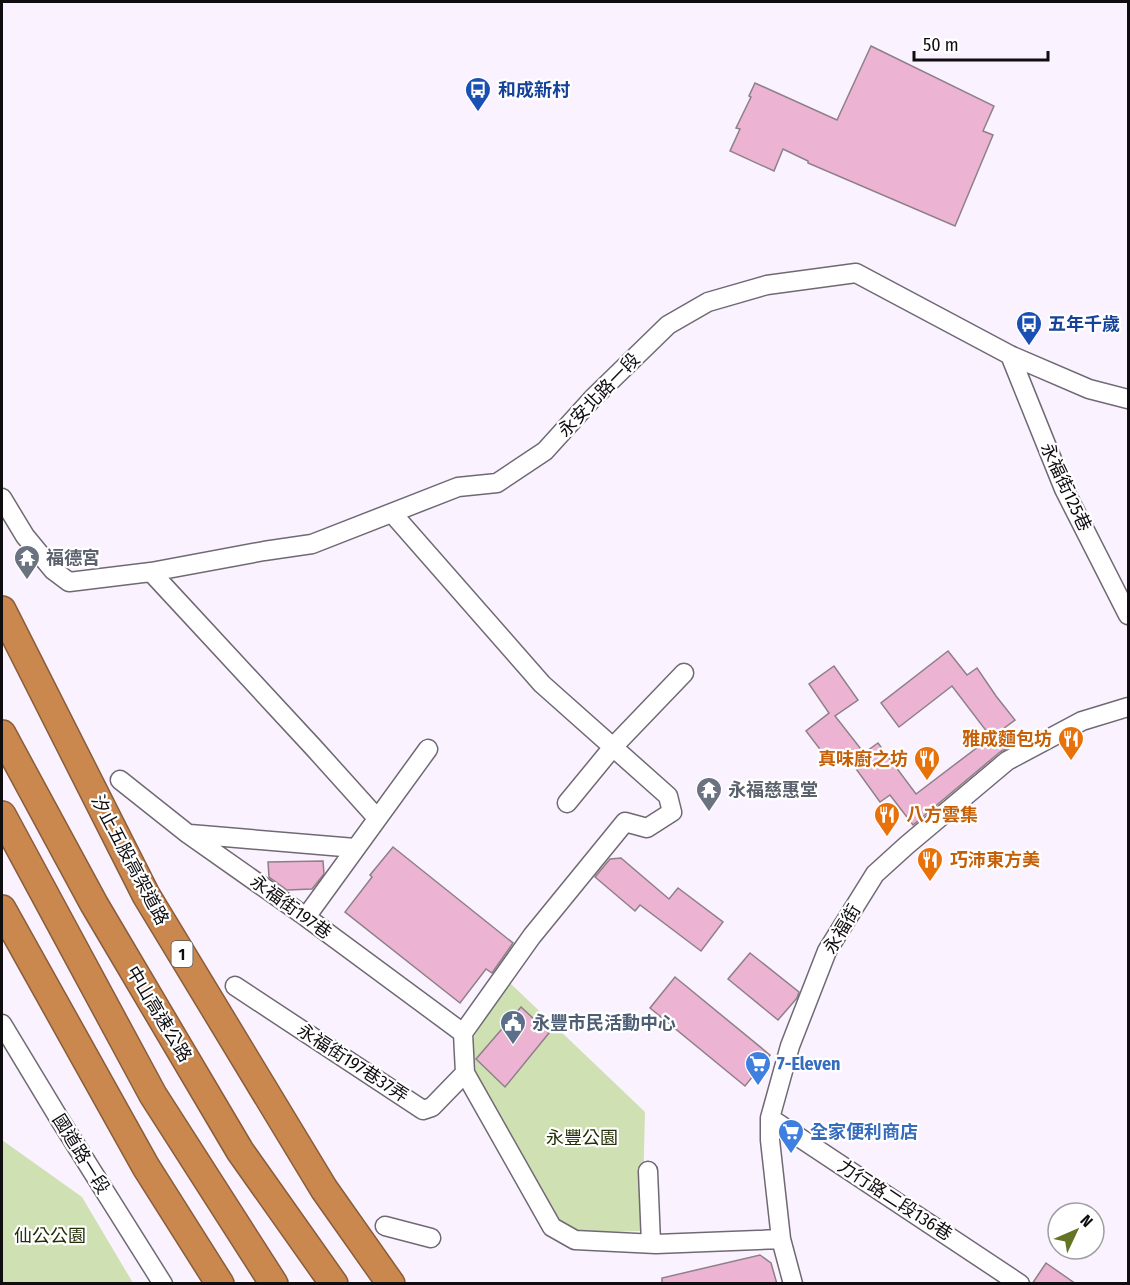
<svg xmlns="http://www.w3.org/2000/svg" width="1130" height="1285" font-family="'Fira Sans Condensed','Noto Sans TC',sans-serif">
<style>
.green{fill:#cfe0b3}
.building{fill:#ecb3d3;stroke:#8e8087;stroke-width:1.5}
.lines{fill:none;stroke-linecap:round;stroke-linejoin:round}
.minor-casing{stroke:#706974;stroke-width:21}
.highway-casing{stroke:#895d39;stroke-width:30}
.minor{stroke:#fff;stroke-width:18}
.highway{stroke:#ca884f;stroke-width:27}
.labels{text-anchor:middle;stroke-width:4.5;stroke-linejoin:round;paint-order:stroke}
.shield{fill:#fff;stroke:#585658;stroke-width:1.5}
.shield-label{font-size:16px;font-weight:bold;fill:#100d11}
.transit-label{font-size:18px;font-weight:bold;fill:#164399;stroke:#fff;text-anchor:start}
.street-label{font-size:18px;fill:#100d11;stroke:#fff}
.worship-label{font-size:18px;font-weight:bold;fill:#5b616d;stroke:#fff;text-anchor:start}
.food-label{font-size:18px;font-weight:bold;fill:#c56008;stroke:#fff;text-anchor:end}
.service-label{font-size:18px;font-weight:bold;fill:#4e5e75;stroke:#fff;text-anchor:start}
.shop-label{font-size:18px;font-weight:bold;fill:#366cbe;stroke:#fff;text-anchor:start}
.park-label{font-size:18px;fill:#232f06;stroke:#fff}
</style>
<rect width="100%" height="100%" fill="#fbf2ff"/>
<!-- green -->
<path class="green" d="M510,983L645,1112L642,1231L574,1233L558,1219L535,1182L470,1062L471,1044L483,1016Z
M2,1140L82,1197L133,1283L5,1284L2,1281Z"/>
<!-- building -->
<path class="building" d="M871,46L994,106L983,131L993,135L955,226L808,163V161L783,149L774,171L730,151L740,129L736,128L751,97L749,96L755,83L837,120Z
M948,651L967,675L977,668L996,696L1015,720L1003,729L1015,744L1000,752L913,825L890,795L880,802L846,755L832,765L806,731L829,713L809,684L834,666L858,700L835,716L864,753L878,743L916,794L991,737L952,686L899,727L881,703Z
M393,847L513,943L492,973L486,969L460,1003L345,912L372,877L370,875Z
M621,858L669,899L678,888L723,922L701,951L640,905L635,911L595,877L610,859Z
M323,861L324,874L312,889L287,890L269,877L268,862Z
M750,953L799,992L797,998L778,1020L728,979Z
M675,977L770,1055L745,1086L650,1008Z
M521,1007L549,1033L505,1087L476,1059Z
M760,1255L771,1263L777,1284H662V1278Z
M1046,1263L1076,1284H1032Z"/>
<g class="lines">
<defs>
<path id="minor" d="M1010,355L1064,489L1128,615
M2,498L25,536L53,570L69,582L151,572L264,551L312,544L458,487L497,483L545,451L593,398L668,325L708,302L767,285L856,273L1010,355L1089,389L1128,399
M392,513L542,684L668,796L672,812L647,828L625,822L532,936L463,1033L465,1073L552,1227L575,1240L656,1244L781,1239
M151,572L314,748L377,818
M120,780L188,834L306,917L463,1033
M567,803L613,747L684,673
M190,834L355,848
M306,917L428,749
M235,986L423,1110L432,1107L465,1073
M2,1024L60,1120L163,1284
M770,1118L1020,1284
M648,1171L651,1243
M385,1226L431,1238
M793,1284L781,1239L770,1140V1118L790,1046L827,951L875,874L907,845L1007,761L1082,721L1128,707"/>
<path id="highway" d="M2,610L146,895L324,1189L391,1284
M2,734L94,904L240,1151L334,1284
M2,815L153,1095L274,1284
M2,909L146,1167L220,1284"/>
</defs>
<!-- minor casing -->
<use href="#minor" class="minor-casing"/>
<!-- highway casing -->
<use href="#highway" class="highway-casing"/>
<!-- minor -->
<use href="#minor" class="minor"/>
<!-- highway -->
<use href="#highway" class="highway"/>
</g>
<!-- icons -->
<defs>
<symbol id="bus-pin" viewBox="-11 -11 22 30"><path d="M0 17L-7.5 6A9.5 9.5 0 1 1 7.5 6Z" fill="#1a4fb4" stroke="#fff"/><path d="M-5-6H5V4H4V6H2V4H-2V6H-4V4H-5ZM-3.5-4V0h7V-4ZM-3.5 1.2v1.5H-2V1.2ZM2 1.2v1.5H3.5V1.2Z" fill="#fff"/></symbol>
<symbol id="temple-pin" viewBox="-11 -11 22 30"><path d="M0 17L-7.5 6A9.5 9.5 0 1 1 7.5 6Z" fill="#6b7280" stroke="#fff"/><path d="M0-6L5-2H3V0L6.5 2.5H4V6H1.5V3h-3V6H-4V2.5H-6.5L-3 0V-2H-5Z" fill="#fff"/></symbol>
<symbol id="restaurant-pin" viewBox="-11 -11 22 30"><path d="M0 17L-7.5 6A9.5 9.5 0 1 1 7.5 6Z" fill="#e8710a" stroke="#fff"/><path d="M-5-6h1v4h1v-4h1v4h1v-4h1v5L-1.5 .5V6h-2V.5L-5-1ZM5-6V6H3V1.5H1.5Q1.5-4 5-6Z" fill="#fff"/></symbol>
<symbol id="civic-pin" viewBox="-11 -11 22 30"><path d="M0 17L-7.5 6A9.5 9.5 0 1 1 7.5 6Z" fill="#5c6f8a" stroke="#fff"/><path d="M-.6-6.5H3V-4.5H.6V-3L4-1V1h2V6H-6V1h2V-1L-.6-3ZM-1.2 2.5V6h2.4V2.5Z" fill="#fff"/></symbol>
<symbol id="supermarket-pin" viewBox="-11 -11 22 30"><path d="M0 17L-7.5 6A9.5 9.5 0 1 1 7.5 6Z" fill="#3f7fe0" stroke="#fff"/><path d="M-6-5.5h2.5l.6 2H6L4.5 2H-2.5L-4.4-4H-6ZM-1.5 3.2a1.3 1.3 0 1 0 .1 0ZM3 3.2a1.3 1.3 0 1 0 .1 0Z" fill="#fff"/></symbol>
</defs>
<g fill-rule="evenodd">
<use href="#bus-pin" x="463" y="75" width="30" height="40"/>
<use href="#bus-pin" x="1014" y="309" width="30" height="40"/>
<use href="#temple-pin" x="12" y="543" width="30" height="40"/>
<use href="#restaurant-pin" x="1056" y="724" width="30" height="40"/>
<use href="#restaurant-pin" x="912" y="744" width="30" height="40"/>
<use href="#temple-pin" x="694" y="775" width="30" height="40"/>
<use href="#restaurant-pin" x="872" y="800" width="30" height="40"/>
<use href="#restaurant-pin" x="915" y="845" width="30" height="40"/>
<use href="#civic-pin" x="498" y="1008" width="30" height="40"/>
<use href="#supermarket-pin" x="743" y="1049" width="30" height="40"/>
<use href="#supermarket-pin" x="776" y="1117" width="30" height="40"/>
</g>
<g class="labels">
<!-- shield labels -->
<rect class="shield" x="171.5" y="941" width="21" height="26" rx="4.5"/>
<g class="shield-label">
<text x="182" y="960">1</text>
</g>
<!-- transit labels -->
<g class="transit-label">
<text x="498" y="96">和成新村</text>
<text x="1048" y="330">五年千歲</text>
</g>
<!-- street labels -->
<g class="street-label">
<text transform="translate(599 395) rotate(-46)" y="6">永安北路一段</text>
<text transform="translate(1066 487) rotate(65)" y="6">永福街125巷</text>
<text transform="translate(130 860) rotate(62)" y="6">汐止五股高架道路</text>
<text transform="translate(291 907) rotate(36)" y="6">永福街197巷</text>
<text transform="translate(842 929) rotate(-59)" y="6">永福街</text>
<text transform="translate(159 1014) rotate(59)" y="6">中山高速公路</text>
<text transform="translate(353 1063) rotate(33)" y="6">永福街197巷37弄</text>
<text transform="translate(81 1154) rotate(58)" y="6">國道路一段</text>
<text transform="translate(895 1200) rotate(33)" y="6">力行路二段136巷</text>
</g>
<!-- worship labels -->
<g class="worship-label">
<text x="46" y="564">福德宮</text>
<text x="728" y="796">永福慈惠堂</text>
</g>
<!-- food labels -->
<g class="food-label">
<text x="1052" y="745">雅成麵包坊</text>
<text x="908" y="765">真味廚之坊</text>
<text x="906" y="821" text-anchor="start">八方雲集</text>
<text x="950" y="866" text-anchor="start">巧沛東方美</text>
</g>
<!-- service labels -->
<g class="service-label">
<text x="532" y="1029">永豐市民活動中心</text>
</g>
<!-- shop labels -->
<g class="shop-label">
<text x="777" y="1070">7-Eleven</text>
<text x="810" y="1138">全家便利商店</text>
</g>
<!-- park labels -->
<g class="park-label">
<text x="582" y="1144">永豐公園</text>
<text x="50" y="1242">仙公公園</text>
</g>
</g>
<!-- border -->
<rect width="1130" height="1285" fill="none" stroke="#100d11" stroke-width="6"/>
<!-- north arrow -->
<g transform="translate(1076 1231) rotate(46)"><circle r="28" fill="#ffffff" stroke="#9f9ea0" stroke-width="1.5"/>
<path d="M0-4.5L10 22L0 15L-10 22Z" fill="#637524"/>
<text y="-9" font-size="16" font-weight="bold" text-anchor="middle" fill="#100d11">N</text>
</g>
<!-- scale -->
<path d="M914 51v9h134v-9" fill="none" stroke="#100d11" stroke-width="3"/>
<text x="923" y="51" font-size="18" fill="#100d11" stroke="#ffffff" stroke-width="4.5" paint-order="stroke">50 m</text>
</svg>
